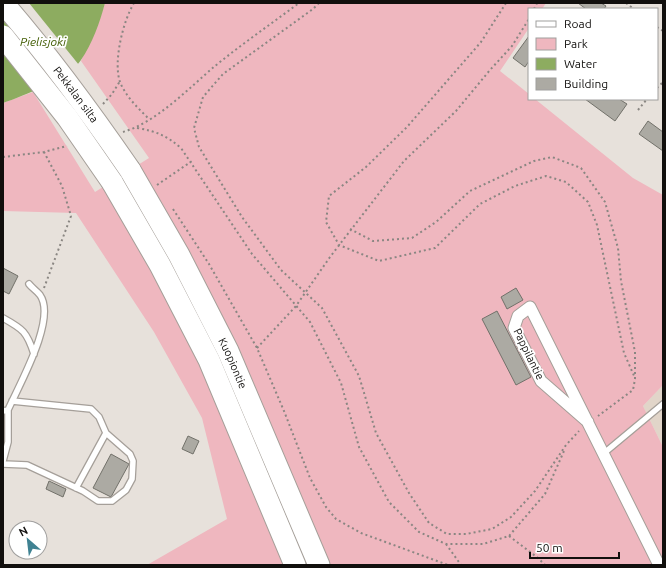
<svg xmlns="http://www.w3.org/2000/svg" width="666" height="568" font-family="Ubuntu,sans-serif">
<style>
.built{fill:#e1d5c9}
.green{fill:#efb7bf}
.water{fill:#8dac60}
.pier{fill:#e7e1db}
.building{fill:#acaaa3;stroke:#72716a}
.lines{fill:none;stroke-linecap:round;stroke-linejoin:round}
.lane-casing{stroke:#a59f99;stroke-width:8}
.street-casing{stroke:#a59f99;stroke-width:13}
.highway-casing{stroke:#a59f99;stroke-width:23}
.path{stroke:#8a8682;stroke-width:2;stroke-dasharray:2 3;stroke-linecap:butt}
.lane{stroke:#fff;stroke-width:5.5}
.street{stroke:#fff;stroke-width:11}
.highway{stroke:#fff;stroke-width:21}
.highway-bridge-casing{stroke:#a59f99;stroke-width:23;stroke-linecap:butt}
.highway-bridge{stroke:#fff;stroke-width:21}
.labels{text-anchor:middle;stroke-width:3.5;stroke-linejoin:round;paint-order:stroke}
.street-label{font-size:11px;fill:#110f0d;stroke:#fff}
.water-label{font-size:12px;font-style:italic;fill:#405b01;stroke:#fff}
</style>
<rect width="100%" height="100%" fill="#e7e1db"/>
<!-- built -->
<path class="built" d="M663,385V447L643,406Z"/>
<!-- green -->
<path class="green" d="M105,3H546L542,9H529V28L500,71L529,94V99H535L633,178L663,195V385L643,406L663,447V565H147L227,519L202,418L154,332L76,213L3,211V103L33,92L95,192L149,158L81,61L100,18Z"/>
<!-- water -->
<path class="water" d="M3,3H105C100,22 92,44 81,60C70,78 23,96 3,103Z"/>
<!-- pier -->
<path class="pier" d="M3,3H29L79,65L65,76Z"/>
<!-- building -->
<path class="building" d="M578,3H601L606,6L604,9H586Z
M529,36V61L525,67L513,58Z
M585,99H619L627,104L615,121Z
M648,121L663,132V151L639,134Z
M3,268L18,276L9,294L3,291Z
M516,288L523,300L507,309L501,297Z
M497,311L531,377L516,385L482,319Z
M188,436L199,441L193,454L182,449Z
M111,454L129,464L111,497L93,488Z
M49,481L66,489L63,497L46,489Z"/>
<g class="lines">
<defs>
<path id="lane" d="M3,318C23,329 27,332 34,354
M12,401L91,409L99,417L106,433L76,488
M8,410C19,385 57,319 40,295C37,291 32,288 29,284
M3,411L8,410V442L3,461
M603,454L663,404
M3,464L27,465L83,491L98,501H112L126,490L132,479L133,461L130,454L106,433"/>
<path id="street" d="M588,422L541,381L514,328L518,316L530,307C573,393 616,479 659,565"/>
<g id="highway">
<path id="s1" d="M130,170L179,255L228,351L319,565"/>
<path d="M112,182L160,265L209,360L295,565"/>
</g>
</defs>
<!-- lane casing -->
<use href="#lane" class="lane-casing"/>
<!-- street casing -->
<use href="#street" class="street-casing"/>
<!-- highway casing -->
<use href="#highway" class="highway-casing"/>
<!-- path -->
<path class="path" d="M134,3C123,21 113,62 120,82C126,97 138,108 149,119
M319,3L313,9L223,74L203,97L194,128L199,147L242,217L281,270L322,308L359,376L376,433L409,493L429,523L447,534H466L492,529L511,517L535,491L566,445L579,431
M506,3L481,42L407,127L366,167L329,196L326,222L339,245L379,261L435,248L480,204L515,186L546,176L566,182L588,202L597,225L624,353L635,378
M626,3L634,9
M534,9L537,3
M657,27L663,31
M657,88L663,82
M103,104L112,94L120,81
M638,110L647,99
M137,128C156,131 167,136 181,148L252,254L310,322L341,383L359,447L389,502L419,532L446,544H483L509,536L545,494L564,451
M123,132C157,122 189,88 215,66C242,44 271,24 299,3
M3,157L44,152L67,146
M157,185L192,161
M173,209L209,264L257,348L284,411L310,478L326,507L336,519L361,533L448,565
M350,229L373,241L412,238L436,222L470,191L534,161L552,157L581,168L605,202L618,248L621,281L635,352V379L633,390L598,416
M44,288L71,216L62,186L44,152
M257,348L296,306L330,257L404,161L456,111L490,70L512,46L529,19
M509,536L538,558L545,565
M446,544L461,565"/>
<!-- lane -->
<use href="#lane" class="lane"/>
<!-- street -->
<use href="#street" class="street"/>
<!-- highway -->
<use href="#highway" class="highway"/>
<defs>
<g id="highway-bridge">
<path id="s2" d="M3,3C49,56 90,112 130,170"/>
<path d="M3,36L67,117L112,182"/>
</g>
</defs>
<!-- highway-bridge casing -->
<use href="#highway-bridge" class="highway-bridge-casing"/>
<!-- highway-bridge -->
<use href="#highway-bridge" class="highway-bridge"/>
</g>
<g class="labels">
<!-- street labels -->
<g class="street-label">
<text dy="4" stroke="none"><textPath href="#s2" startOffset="117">Pekkalan silta</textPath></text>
<text transform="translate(529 354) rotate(64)" y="4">Pappilantie</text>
<text dy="4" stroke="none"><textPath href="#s1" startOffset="219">Kuopiontie</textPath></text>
</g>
<!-- water labels -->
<g class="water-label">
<text x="43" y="46">Pielisjoki</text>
</g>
</g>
<!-- border -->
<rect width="666" height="568" fill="none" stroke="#110f0d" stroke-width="8"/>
<!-- legend -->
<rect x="528" y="8" width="130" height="92" fill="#ffffff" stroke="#a09f9e"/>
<rect x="536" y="21" width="20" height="6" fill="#ffffff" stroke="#a09f9e"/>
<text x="564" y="28" font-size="12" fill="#110f0d">Road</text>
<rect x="536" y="38" width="20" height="12" fill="#efb7bf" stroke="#a09f9e"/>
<text x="564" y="48" font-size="12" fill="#110f0d">Park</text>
<rect x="536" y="58" width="20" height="12" fill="#8dac60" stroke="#a09f9e"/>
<text x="564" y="68" font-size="12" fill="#110f0d">Water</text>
<rect x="536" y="78" width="20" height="12" fill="#acaaa3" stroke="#a09f9e"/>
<text x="564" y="88" font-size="12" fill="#110f0d">Building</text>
<!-- north arrow -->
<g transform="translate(28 540) rotate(332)"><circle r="19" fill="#ffffff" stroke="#a09f9e"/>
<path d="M0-3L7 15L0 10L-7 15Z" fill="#3f8292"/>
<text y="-6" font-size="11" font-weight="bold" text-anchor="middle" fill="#110f0d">N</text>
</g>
<!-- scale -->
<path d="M530 552v6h89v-6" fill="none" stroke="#110f0d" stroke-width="2"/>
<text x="536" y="552" font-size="12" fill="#110f0d" stroke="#ffffff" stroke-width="3" paint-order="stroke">50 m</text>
</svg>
